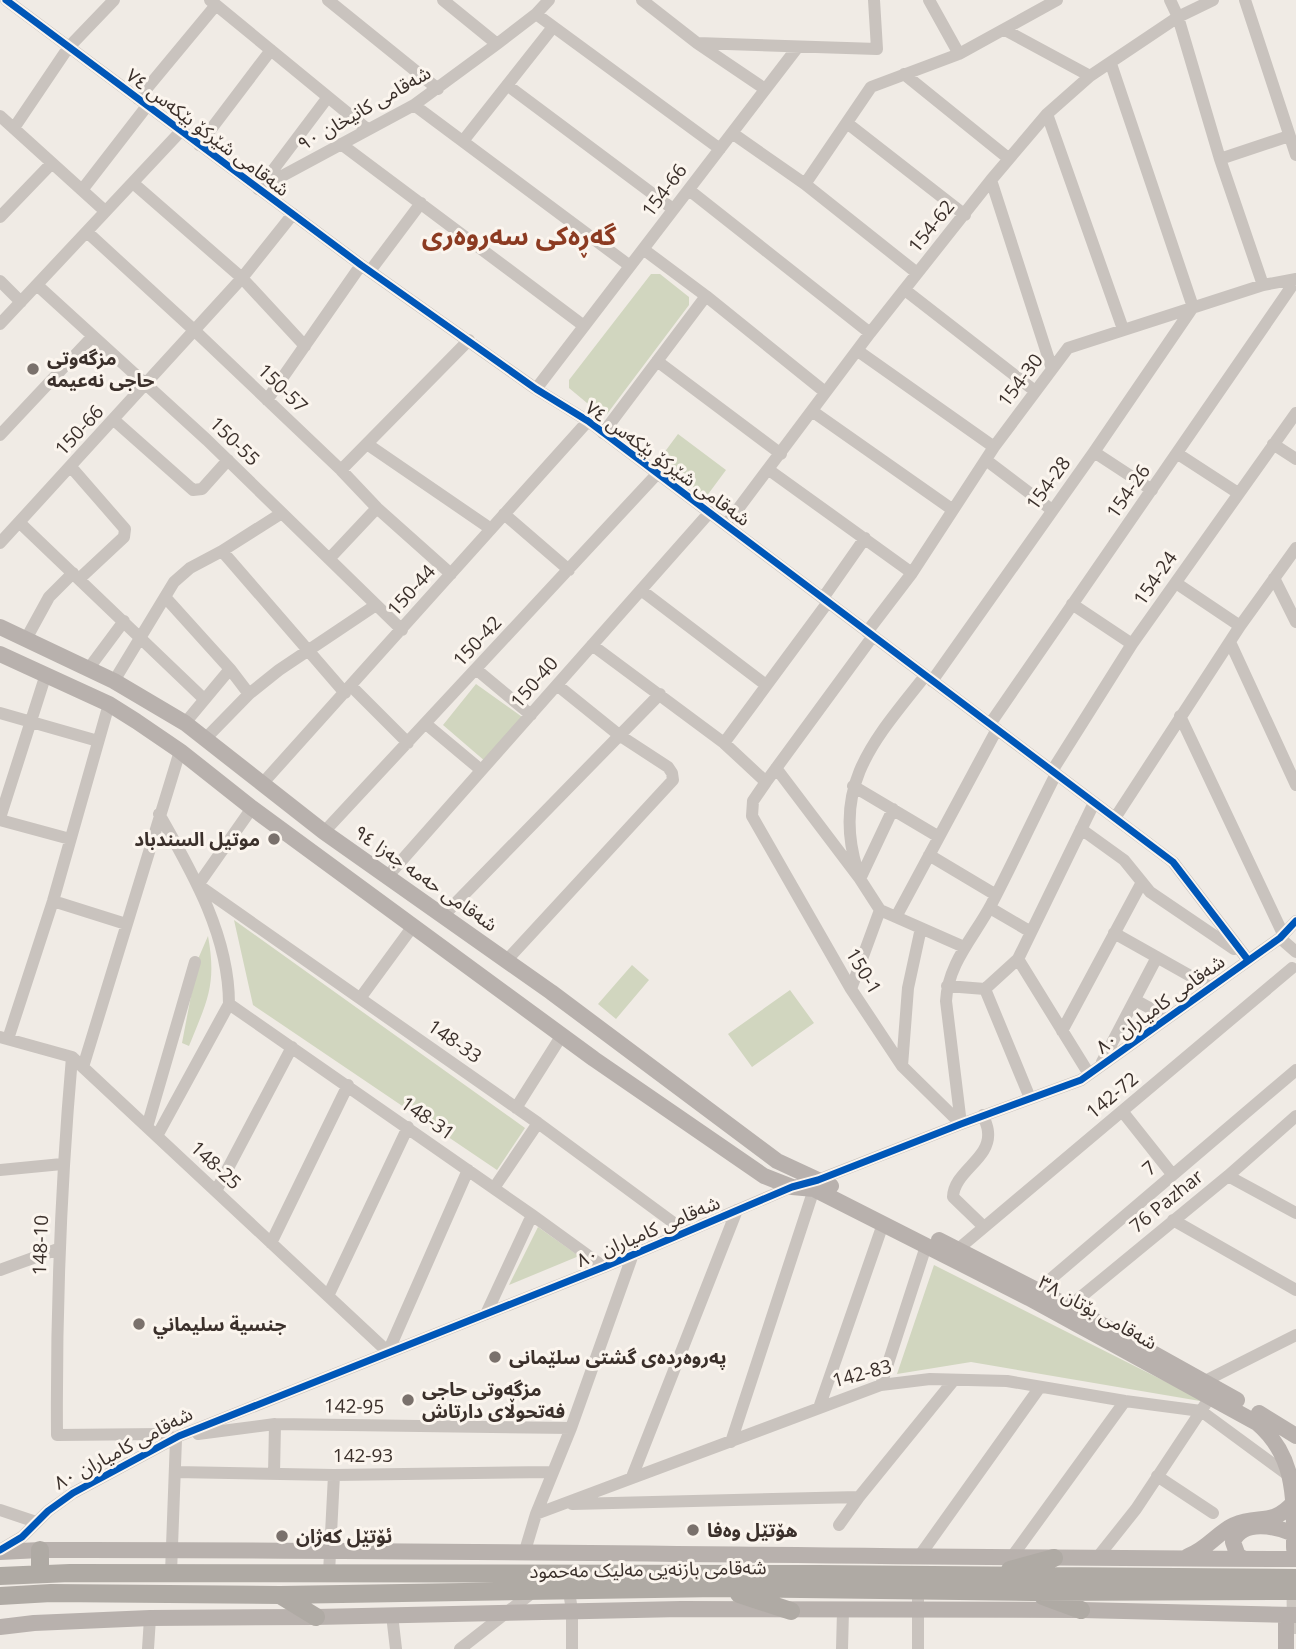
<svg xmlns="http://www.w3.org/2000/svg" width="1296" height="1649" font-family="'Open Sans','Noto Sans Arabic',sans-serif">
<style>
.green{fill:#d1d6bf}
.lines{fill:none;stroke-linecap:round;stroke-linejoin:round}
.major-tunnel{stroke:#ccc6c0;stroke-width:16;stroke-dasharray:16 8;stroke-linecap:butt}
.minor{stroke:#c9c3be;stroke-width:12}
.major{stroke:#b8b1ad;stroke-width:16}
.highway{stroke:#afaaa4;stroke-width:18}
.cycleway-casing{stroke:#fbf5ee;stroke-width:11}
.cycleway{stroke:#0057b8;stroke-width:7}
.poi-dot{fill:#7a716c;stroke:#fbf5ee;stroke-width:2.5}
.labels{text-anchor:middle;stroke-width:6;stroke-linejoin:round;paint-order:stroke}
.street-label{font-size:19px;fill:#3b302b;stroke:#fbf5ee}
.poi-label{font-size:19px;font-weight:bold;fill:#3b302b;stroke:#fbf5ee;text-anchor:start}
.district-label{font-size:26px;font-weight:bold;fill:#8c3b22;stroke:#fbf5ee}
</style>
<rect width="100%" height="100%" fill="#f0ebe5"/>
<!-- green -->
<path class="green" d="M651,274H660L689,297V305L607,414L599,413L569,388V380Z
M678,434L726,470L706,497L658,461Z
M476,684L525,719L486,762L443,725Z
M234,920L525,1128L497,1170L253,1005Z
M208,936C217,985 207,1001 189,1046L182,1043L198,959Z
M632,965L649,980L616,1019L598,1004Z
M790,990L814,1023L752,1067L728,1034Z
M538,1227L579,1256L509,1285Z
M934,1265L1206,1402L971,1362L897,1374Z"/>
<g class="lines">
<!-- major-tunnel -->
<path class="major-tunnel" d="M1294,1547L1295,1634"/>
<!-- minor -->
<path class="minor" d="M6,0L361,265L536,389L588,421L1173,862L1248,960
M210,0L367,129
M328,0L438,89
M443,0L497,44
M642,0L697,43L765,89
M929,0L959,54
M1170,0L1178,17L1220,159L1263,285
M1245,0L1296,155
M536,14L720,149
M1005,30L1090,76
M697,43L877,49L874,0
M904,74L1008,158
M507,85L673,209
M138,99L216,5
M414,105L630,266
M1047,114L1123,329
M0,116L105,211
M847,123L965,215
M14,128L68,48L114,0
M732,133L805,184L917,273
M463,141L553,27
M341,144L584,326
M199,145L271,50
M1220,159L1289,136
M991,180L1052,369
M133,183L242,278L305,346
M805,184L871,87L959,54L1057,0
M261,186L328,97
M258,189L414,105L497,44L536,14L549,0
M82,190L147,106
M689,190L870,333
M0,217L52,163
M87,232L195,331L341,470L377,508L451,574
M643,249L706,296L825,392
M370,271L421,203
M0,281L21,302
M37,285L207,440L402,630
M905,290L1035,391
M0,324L181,131
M858,351L994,447
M657,361L781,454
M536,389L797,48
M267,400L361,265
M812,411L953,510
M114,420L193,490L202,489L228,460
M603,433L706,296
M0,435L93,336
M367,444L491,529
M1273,444L1296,459
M1094,452L1152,490
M1178,454L1238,493
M986,460L1052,510
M71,467L125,529L124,537L79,579
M341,470L469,340
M769,470L912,573
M504,514L569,570
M20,523L204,699
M726,525L870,333L991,180L1047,114L1090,76L1178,17L1213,0
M0,543L242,278L293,214
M222,551L345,693
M329,559L377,508
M1274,578L1296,622
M1176,583L1240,626
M641,590L766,685
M165,597L230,669L249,694
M823,598L865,538
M1072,604L1132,644
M867,632L912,573L994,447L1068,348L1263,285L1296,279
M873,636L766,782L753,801L752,816L851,989L902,1066L961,1124
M26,639L49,597L73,573
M1230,642L1296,785
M592,645L724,743L766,782
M89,668L124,621
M477,670L531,715
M114,681L174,582L190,568L222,551L282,513
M932,681L1094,452L1193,307L1111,64
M351,686L408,743
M0,713L98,741
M1180,716L1283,934
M185,723L230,669
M426,724L481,770
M990,724L1296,280
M205,739L249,694L279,670L376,605
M724,743L828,602
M776,768L860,879L880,910L964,947
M1052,771L1132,644L1296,413
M262,784L588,421
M853,786L939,837
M252,808L198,885L538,1123L686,1232
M0,818L46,674
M1115,818L1240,626L1296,548
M0,820L70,839
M1081,829L1124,860L1150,892L1234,949
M324,832L657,474
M929,855L996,895
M857,869C831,784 876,738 925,676
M387,877L709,513
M860,879L893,809
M53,901L126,924
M990,908L1031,932
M443,916L660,694
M896,917L997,729
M1114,933L1210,987
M1280,938L1296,952
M1018,959L1089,1074
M506,961L673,780L672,773L668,767L619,735L557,685
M947,986L985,989
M851,989L880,910
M985,989L1018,959L1094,803
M985,989L1030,1098
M361,997L413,926
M1135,1000L1168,1018
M229,1004L532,1215L604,1267
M1062,1031L1142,882
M0,1037L72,1057L388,1352L468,1170
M8,1039L53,901L109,704
M72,1057C61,1183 56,1309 57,1435L162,1434L176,1439
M1102,1062L1157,957
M902,1066L908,988L921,928
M83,1067L180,751
M516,1108L562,1035
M1122,1111L1172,1174
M983,1115C985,1121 988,1127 988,1132C991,1159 954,1171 953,1197L984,1227
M961,1124L946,1001C948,963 974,937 991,905C1014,861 1034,817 1056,774
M147,1127L195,962
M157,1136L229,1004C229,935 192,872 159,814
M0,1170L62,1164
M1228,1176L1296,1213
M815,1181L961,1124L1081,1080L1280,938L1296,921
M494,1188L538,1123
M216,1191L292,1047
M1173,1220L1296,1290
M271,1243L348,1085
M957,1250L1292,968
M0,1270L58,1249
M1033,1294L1296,1070
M328,1296L408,1127
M1065,1310L1228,1176L1296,1116
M486,1314L532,1215
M1205,1381L1296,1335
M881,1385L926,1246
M820,1405L883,1224
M198,1434L275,1424L571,1428
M731,1442L814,1189
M175,1472L334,1475L551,1472
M274,1474L275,1424
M1157,1476L1213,1513
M632,1477L737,1210
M572,1504L859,1497
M0,1510L36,1522
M536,1514L881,1385L930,1379L1007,1381L1125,1401L1201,1411L1210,1397
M839,1525L859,1497L954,1380
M0,1550L22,1537L48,1511L73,1493L179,1436L604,1267L794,1186
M524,1554L536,1514L571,1428L633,1254
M918,1558L1040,1387
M1011,1558L1125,1401
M1097,1558L1136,1509L1201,1411L1292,1478
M171,1573L176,1439
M329,1573L334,1475
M569,1591L572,1611V1649
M392,1615L396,1649
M148,1649L150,1618
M460,1649L533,1592
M842,1649L843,1611
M918,1649V1590"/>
<!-- major -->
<path class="major" d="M0,627L114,681L185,723L324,832L551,992L777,1161L831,1186
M0,654L109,704L136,721L180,751L252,808L594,1059L764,1176L792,1187L814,1189L1029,1298L1257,1423C1296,1456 1294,1498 1294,1547
M939,1240L1070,1307L1237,1400
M1259,1413L1296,1436
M0,1552L40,1550C459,1549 877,1558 1296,1559
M1188,1556C1206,1550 1217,1533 1234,1525C1259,1514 1272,1527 1294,1502
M1245,1559L1238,1556L1233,1542C1242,1519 1276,1526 1294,1534
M1286,1615V1649
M0,1627L34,1623L150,1618L316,1617L681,1609L1081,1610L1296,1615"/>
<!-- highway -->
<path class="highway" d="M40,1550V1574
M1010,1570L1054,1558
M0,1576L70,1573L818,1574L1296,1578
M739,1594L791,1611
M280,1595L316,1617
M0,1596L51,1593L280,1595L719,1588L1033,1592L1296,1591
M1043,1596L1081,1610"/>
<defs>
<path id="cycleway" d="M6,0L361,265L536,389L588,421L1173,862L1248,960
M0,1550L22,1537L48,1511L73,1493L179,1436L604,1267L792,1187L818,1180L961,1124L1081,1080L1280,938L1296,921"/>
</defs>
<!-- cycleway casing -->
<use href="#cycleway" class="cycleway-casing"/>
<!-- cycleway -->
<use href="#cycleway" class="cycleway"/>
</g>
<!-- markers -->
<g class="poi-dot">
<circle cx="33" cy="369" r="7"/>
<circle cx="274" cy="839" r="7"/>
<circle cx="139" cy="1324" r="7"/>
<circle cx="495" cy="1357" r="7"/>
<circle cx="408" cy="1400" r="7"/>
<circle cx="693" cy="1530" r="7"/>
<circle cx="282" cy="1536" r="7"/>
</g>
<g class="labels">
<!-- street labels -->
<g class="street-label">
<text transform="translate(364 108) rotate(-30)" y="7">شەقامی کانیخان ٩٠</text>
<text transform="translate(208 132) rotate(37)" y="7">شەقامی شێرکۆ بێکەس ٧٤</text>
<text transform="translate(664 190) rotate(-53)" y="7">154-66</text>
<text transform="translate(931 226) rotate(-51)" y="7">154-62</text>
<text transform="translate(1020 380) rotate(-53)" y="7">154-30</text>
<text transform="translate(283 388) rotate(44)" y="7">150-57</text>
<text transform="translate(79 430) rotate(-47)" y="7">150-66</text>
<text transform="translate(235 441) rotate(44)" y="7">150-55</text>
<text transform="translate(668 463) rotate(36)" y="7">شەقامی شێرکۆ بێکەس ٧٤</text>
<text transform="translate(1048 483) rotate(-54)" y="7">154-28</text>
<text transform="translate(1128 491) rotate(-55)" y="7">154-26</text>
<text transform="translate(1155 578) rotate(-55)" y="7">154-24</text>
<text transform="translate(411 590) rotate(-48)" y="7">150-44</text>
<text transform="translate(477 641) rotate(-47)" y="7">150-42</text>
<text transform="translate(534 682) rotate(-49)" y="7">150-40</text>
<text transform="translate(426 878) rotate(35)" y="7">شەقامی حەمە جەزا ٩٤</text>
<text transform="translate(864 971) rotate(59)" y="7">150-1</text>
<text transform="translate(1160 1004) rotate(-36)" y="7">شەقامی کامیاران ٨٠</text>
<text transform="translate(455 1041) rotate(35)" y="7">148-33</text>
<text transform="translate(1112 1095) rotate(-40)" y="7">142-72</text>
<text transform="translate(428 1118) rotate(35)" y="7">148-31</text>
<text transform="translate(216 1165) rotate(43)" y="7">148-25</text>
<text transform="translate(1149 1168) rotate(-41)" y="7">7</text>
<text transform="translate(1166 1201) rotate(-39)" y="7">76 Pazhar</text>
<text transform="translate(648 1231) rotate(-23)" y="7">شەقامی کامیاران ٨٠</text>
<text transform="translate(40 1245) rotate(-88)" y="7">148-10</text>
<text transform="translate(1098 1312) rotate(29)" y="7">شەقامی بۆتان ٣٨</text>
<text transform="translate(862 1373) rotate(-15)" y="7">142-83</text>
<text transform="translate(354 1406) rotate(1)" y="7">142-95</text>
<text transform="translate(123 1448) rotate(-28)" y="7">شەقامی کامیاران ٨٠</text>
<text x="363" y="1462">142-93</text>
<text transform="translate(648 1569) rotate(-1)" y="7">شەقامی بازنەیی مەلیک مەحمود</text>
</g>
<!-- poi labels -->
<g class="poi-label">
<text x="47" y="365">مزگەوتی<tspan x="47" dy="22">حاجی نەعیمە</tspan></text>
<text x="260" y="846" text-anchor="end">موتيل السندباد</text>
<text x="153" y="1331">جنسية سليماني</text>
<text x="509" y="1364">پەروەردەی گشتی سلێمانی</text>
<text x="422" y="1396">مزگەوتی حاجی<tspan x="422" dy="22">فەتحوڵای دارتاش</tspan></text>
<text x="707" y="1537">هۆتێل وەفا</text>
<text x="296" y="1543">ئۆتێل کەژان</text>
</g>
<!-- district labels -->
<g class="district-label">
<text x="519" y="245">گەڕەکی سەروەری</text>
</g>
</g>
</svg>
